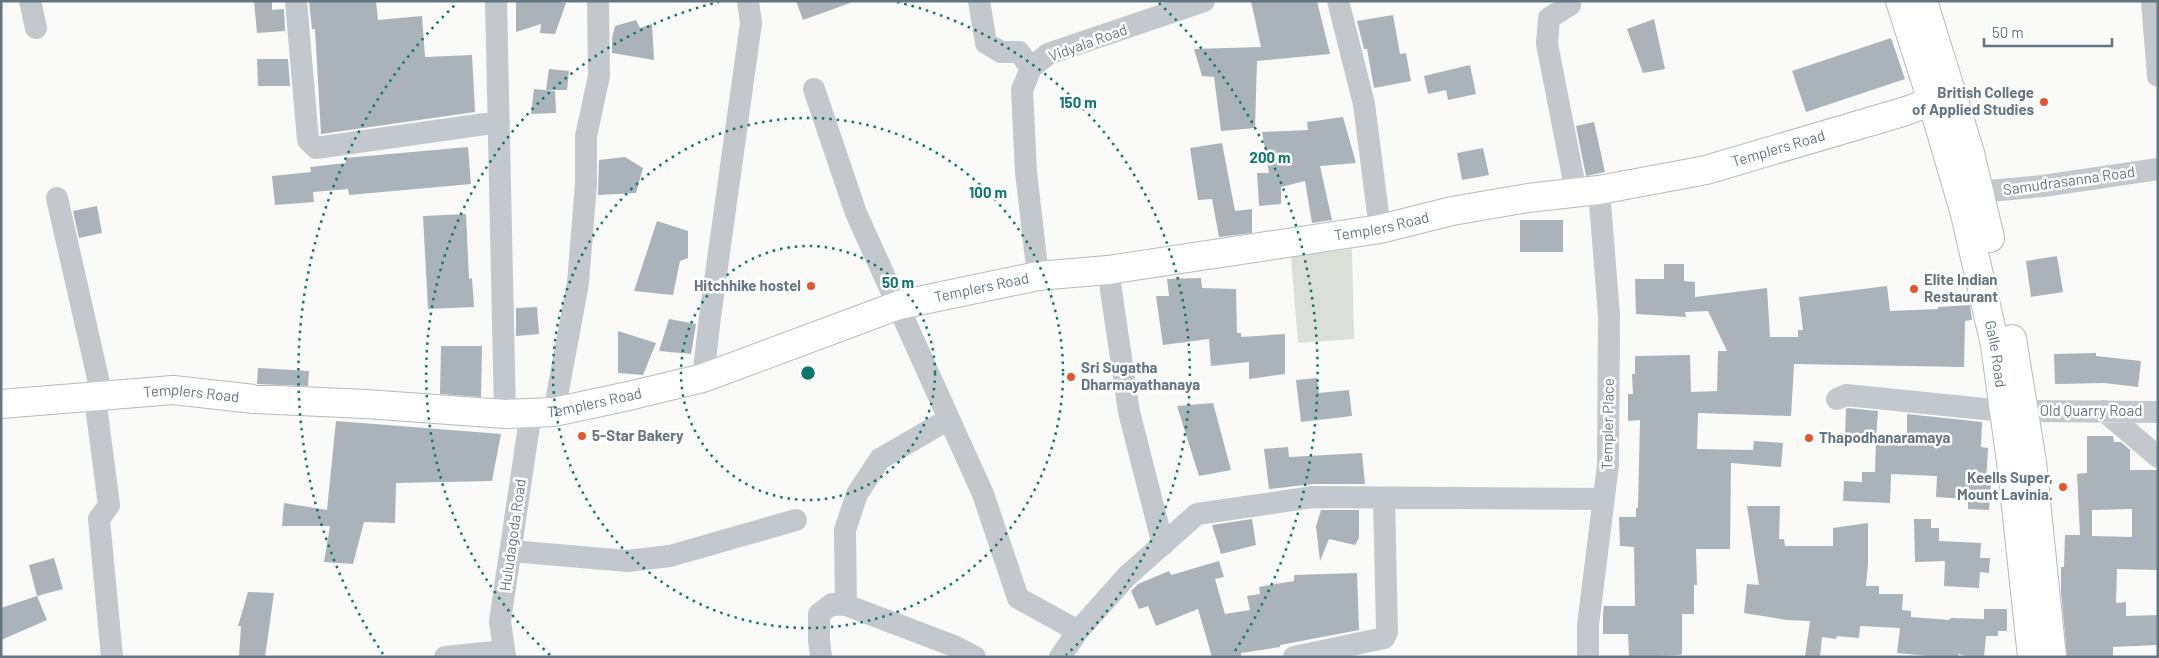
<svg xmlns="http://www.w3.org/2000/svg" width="2159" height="658" font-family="Barlow,sans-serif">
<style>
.green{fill:#dadfd7}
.building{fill:#aab3b9;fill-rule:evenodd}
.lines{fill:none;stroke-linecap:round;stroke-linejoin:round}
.major-casing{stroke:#b5babe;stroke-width:30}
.highway-casing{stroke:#b4b9bd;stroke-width:30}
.minor{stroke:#c3c8cc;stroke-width:22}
.major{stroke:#fff;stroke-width:28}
.highway{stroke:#fff;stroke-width:28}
.ring{fill:none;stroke:#0f766e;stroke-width:2.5;stroke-dasharray:2.5 5}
.poi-dot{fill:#e4572e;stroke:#fff;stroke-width:2}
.labels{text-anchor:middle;stroke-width:5;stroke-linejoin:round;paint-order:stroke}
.street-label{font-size:15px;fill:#657683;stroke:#fff}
.poi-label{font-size:15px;font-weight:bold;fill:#657683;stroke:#fff;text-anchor:start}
.centre{fill:#0f766e;stroke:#fff;stroke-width:2.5}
.ring-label{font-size:15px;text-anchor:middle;font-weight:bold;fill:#0f766e;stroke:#fff;stroke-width:5;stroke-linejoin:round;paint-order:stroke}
</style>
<rect width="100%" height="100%" fill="#fafaf8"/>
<!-- green -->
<path class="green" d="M1352,249L1354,339L1298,343L1291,257Z"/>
<!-- building -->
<path class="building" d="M254,1H272V10L284,9L285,31L257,33Z
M309,1H376L378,20L422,16L425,57L472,55L475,112L321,134L315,29H312Z
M516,1H556L566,3L555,34L540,33L541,24L516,32Z
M796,1H850V3L803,20Z
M1251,1H1317L1330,54L1257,61L1255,128L1221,131L1214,77L1202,76L1194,49L1261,47Z
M1393,15L1400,54L1406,53L1411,81L1374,88L1367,49H1364L1357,21Z
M1654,19L1665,69L1643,73L1627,29Z
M636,20L640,28L652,24L654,60L612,53V38L615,26Z
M1891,38L1905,79L1806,112L1792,71Z
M257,59H288L290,86H258Z
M1470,65L1476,94L1448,100L1446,90L1428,94L1424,76Z
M549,69L569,71L567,90H546Z
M534,89L555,91L556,113L531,114Z
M1343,117L1356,163L1320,166L1332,220L1312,223L1305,181L1281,187V204L1259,206L1257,173H1269L1262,132L1308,130L1307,122Z
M1594,122L1605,172L1586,176L1576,126Z
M1222,143L1235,211L1252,209V233L1219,237L1212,199L1198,200L1190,148Z
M468,147L471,184L349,195L348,189L313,192L314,202L275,205L272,176L311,172L310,167L346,163L345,158Z
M1483,148L1489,175L1462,180L1457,153Z
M625,157L643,168L636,193L598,195L599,160Z
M97,206L102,233L79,238L73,211Z
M466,214L469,279L472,278L474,307L428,309L423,216Z
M1520,220H1563V252H1520Z
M657,221L688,231V258L680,261L673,295L634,291Z
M2057,256L2063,292L2031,297L2026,261Z
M1664,264H1684V281L1695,282V297L1767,288L1770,337H1798V330H1803L1799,297L1887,286L1890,311L1938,309V307L1970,305L1972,320L1965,321L1964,367L1794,364L1791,416L1698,413L1697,449L1753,450L1754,441L1783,443L1781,467L1731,463L1730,549H1696L1697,585H1694V614H1682V653L1681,655L1629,657L1628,634H1603V613L1604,606H1635L1634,547L1620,546L1619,517H1636V508H1638L1640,420L1628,421V394H1633L1632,374H1635V356L1690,355L1691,392L1717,391L1718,351H1727L1708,311L1685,312L1686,317L1636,314L1635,279H1664Z
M1201,278L1202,288L1236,289L1237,333H1241V337L1285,334V374L1249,379V362L1211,366L1209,339L1163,345L1156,296H1169L1167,279Z
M537,307L539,334L516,336V308Z
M669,319L696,324L691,354L659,351Z
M618,331L656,343L643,375L618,373Z
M441,346H482L481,397L440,394Z
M2096,353V356L2141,361L2138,387L2104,383L2055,384L2054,354Z
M258,368L309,371L308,386L257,384Z
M1317,378L1319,393L1349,390L1352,416L1301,422L1296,380Z
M1213,403L1231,470L1199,476L1177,406Z
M1848,408L1878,411L1876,437L1845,435L1846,409Z
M1907,414L1982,422L1981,447L1988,448L1986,482H1991L1989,510L1968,509V499L1936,497L1937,476L1891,474L1890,503L1843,501L1844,481L1862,482V472H1875L1876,440L1907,441Z
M336,421L501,434L492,481L396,483L395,523L364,522L353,564L324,562L330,526H282L284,503L327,510Z
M2087,436H2113L2114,442H2121L2130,450V470H2158V570L2117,569L2116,603L2126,602V616L2158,615V645L2113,647V657L2067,656L2061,592V567H2064L2065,535H2080L2077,474L2087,473ZM2132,509V537L2092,536V510Z
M1288,447L1289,457L1362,453L1365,484H1313L1269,489L1264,449Z
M1747,506H1780L1779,539H1784L1785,546H1833V528L1868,523V564L1866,586H1879V594H1903L1902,610L1911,611V617L1949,620L1951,618L1984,619V609H2007V631H1998V636H1986L1984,657H1970L1959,654L1957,657H1940L1897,653L1900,628L1860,626L1859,638L1837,636L1836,639L1822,637L1820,657H1805L1810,621L1787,620L1744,613L1747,584L1759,585Z
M1321,510H1359V538L1355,545L1329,539L1320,561L1316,526Z
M1252,519L1256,545L1221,554L1212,525Z
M1914,519H1931V528H1939V541L1981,543L1980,558H1990L1989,573L1980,572L1979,588L1944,586L1945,561L1915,562Z
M54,558L63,589L37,596L29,565Z
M1219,561L1224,577L1215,579L1225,614L1250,610L1247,596L1260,594L1259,587L1294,581V575L1357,573L1359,630L1280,645V647L1241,653V657H1212L1198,609L1156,626L1148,606L1139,609L1131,591L1138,584L1169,571L1171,575Z
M248,592L274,593L265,657H239L241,626H238Z
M37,596L47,620L1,640V608Z"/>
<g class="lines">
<defs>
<g id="major">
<path id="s1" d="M1,404L173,390L254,399L366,404L505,414L554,412L633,395L703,378L899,305L1038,276L1108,270L1380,229L1452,211L1528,198L1599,190L1706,170L1906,111L1953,93"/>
</g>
<g id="highway">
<path id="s2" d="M1900,1L1932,101L1965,214L1995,345L2012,469L2032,657"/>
<path d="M1923,1L1970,153L1990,238"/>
<path d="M2012,339L2032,462L2052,657"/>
</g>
</defs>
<!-- major casing -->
<use href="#major" class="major-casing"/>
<!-- highway casing -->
<use href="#highway" class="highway-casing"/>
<!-- minor -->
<path class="minor" d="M30,1L36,28
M296,1L308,140L316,148L499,122
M496,1L505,414
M979,1L986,43L1001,52H1019L1031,68
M1338,1L1364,104L1380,229
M2152,1L2158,76
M1570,5L1549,18L1547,44L1576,192
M814,89L856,213L983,494L1018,598L1078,631
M1979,192L2043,186L2158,169
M57,198L102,396
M1108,270L1129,412L1163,545
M1038,276L1026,172L1022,90L1031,68L1048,54L1204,1
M703,378L710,317L751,23L748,1
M95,398L109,505L99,519L112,657
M1837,399L1846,395L2004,411
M2024,411L2158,412
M2104,411L2158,457
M554,412L578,283L586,184V136L599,76L598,1
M512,551L627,561L670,556L796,520
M846,605L845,530L857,494L880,459L949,419
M445,657L504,651
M505,657L500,621L531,412
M821,657L819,640V614L832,604L846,605L954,646L975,657
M1060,657L1078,631L1127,576L1197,514L1313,497L1603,499
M1294,657L1384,638L1387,632L1384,498
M1588,657V625L1608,465L1609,315L1599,190"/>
<!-- major -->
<use href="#major" class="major"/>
<!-- highway -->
<use href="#highway" class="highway"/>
</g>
<!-- distance rings -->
<g class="ring">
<circle cx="808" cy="373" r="127"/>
<circle cx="808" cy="373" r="255"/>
<path d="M550 655A382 382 0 0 1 719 2M897 2A382 382 0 0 1 1066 655"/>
<path d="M383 654A510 510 0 0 1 457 3M1159 3A510 510 0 0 1 1233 654"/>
</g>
<!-- markers -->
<g class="poi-dot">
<circle cx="2044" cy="102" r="5"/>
<circle cx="811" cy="286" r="5"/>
<circle cx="1914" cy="289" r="5"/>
<circle cx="1071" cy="377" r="5"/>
<circle cx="582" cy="436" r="5"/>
<circle cx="1809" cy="438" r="5"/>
<circle cx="2063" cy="487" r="5"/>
</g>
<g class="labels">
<!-- street labels -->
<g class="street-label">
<text transform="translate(1088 43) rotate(-20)" y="5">Vidyala Road</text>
<text dy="5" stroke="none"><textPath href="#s1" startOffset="1811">Templers Road</textPath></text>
<text transform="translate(2069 181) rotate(-8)" y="5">Samudrasanna Road</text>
<text dy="5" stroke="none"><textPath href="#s1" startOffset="1406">Templers Road</textPath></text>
<text dy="5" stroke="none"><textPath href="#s1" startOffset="1001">Templers Road</textPath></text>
<text dy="5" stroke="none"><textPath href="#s2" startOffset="366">Galle Road</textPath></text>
<text dy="5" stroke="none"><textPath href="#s1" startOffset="191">Templers Road</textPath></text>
<text dy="5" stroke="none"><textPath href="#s1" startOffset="596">Templers Road</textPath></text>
<text x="2091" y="416">Old Quarry Road</text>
<text transform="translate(1608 424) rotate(-89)" y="5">Templer Place</text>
<text transform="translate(513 535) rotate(-82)" y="5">Huludagoda Road</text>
</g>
<!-- poi labels -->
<g class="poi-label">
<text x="2034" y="98" text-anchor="end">British College<tspan x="2034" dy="17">of Applied Studies</tspan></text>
<text x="1924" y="285">Elite Indian<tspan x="1924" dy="17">Restaurant</tspan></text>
<text x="801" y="291" text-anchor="end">Hitchhike hostel</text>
<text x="1081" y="373">Sri Sugatha<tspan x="1081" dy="17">Dharmayathanaya</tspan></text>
<text x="592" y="441">5-Star Bakery</text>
<text x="1819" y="443">Thapodhanaramaya</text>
<text x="2053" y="483" text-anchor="end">Keells Super,<tspan x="2053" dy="17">Mount Lavinia.</tspan></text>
</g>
</g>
<circle cx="808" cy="373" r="8" class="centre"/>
<g class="ring-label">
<text x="1078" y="108">150 m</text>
<text x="1270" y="163">200 m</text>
<text x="988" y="198">100 m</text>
<text x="898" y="288">50 m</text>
</g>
<!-- border -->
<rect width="2159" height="658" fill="none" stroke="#657683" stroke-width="5"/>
<!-- scale -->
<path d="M1984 38v8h128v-8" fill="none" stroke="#657683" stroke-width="2.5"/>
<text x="1992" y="38" font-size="15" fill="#657683" stroke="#ffffff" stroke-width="4" paint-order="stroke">50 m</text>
</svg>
